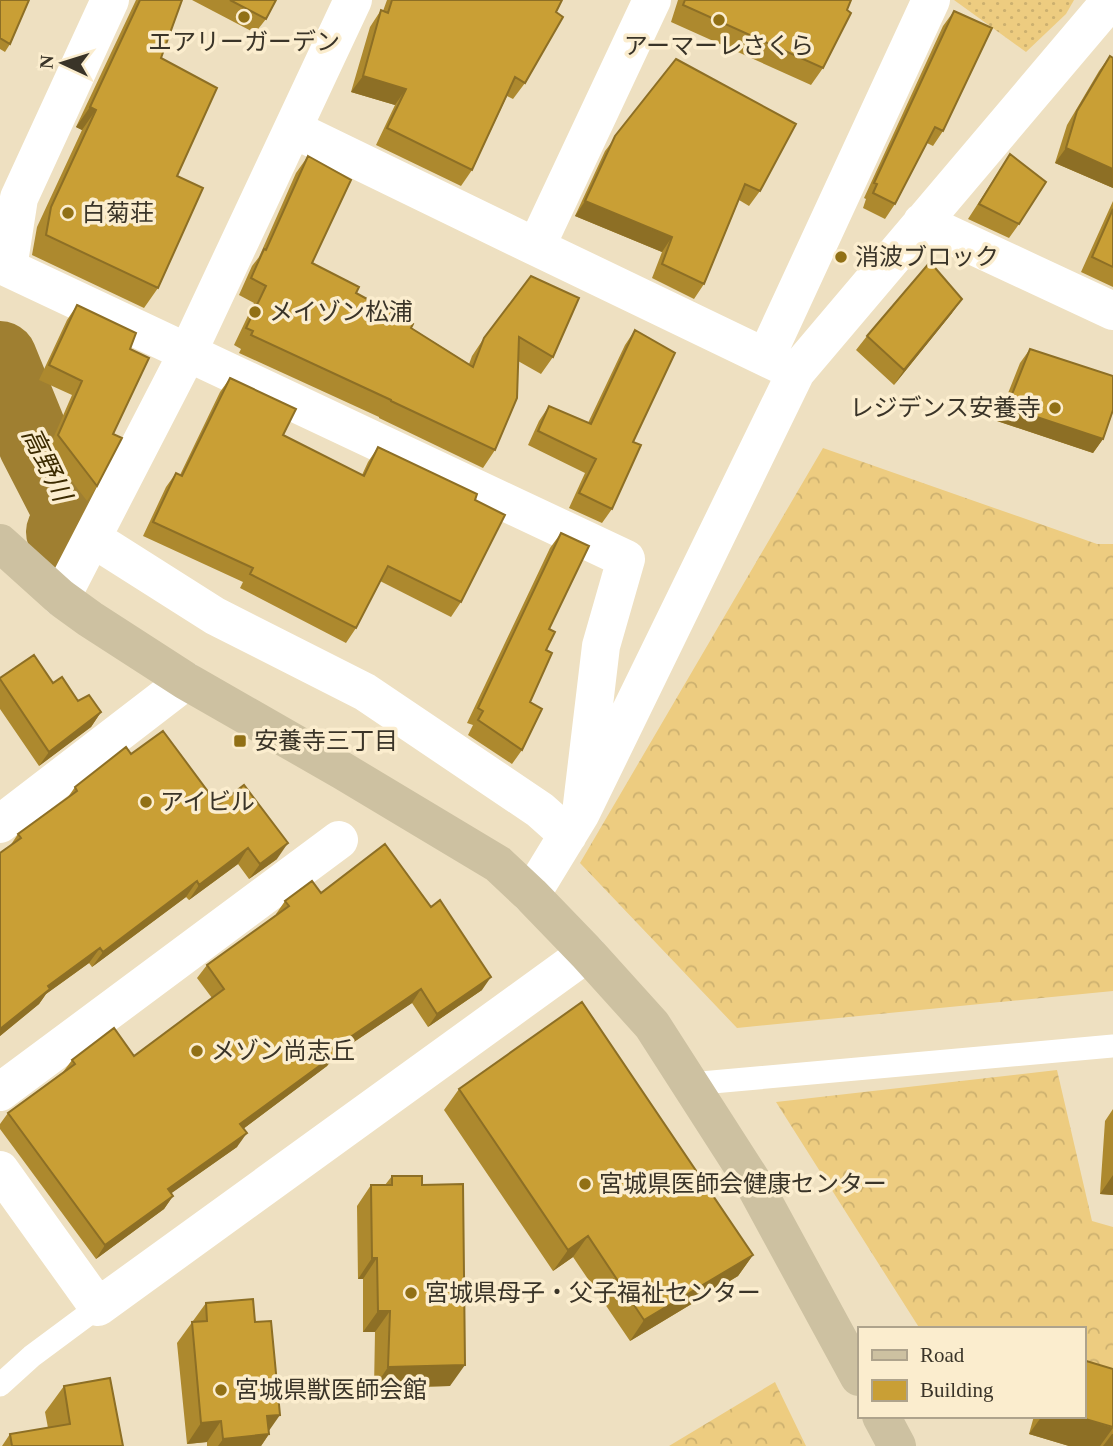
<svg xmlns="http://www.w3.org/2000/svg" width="1113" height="1446" font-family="'Times New Roman','Noto Sans JP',serif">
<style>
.forest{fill:url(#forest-crowns)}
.park{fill:url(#park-dots)}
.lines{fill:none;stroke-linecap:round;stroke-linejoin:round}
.river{stroke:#9f7f31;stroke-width:74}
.lane{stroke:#fff;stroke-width:23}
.street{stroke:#fff;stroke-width:38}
.secondary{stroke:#cdc1a1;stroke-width:38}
.wall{fill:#ad892e}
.shaded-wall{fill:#8d6f25}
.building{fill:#c99f35;stroke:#8d6f25;stroke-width:2}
.poi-dot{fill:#917015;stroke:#fbedce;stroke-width:2.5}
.labels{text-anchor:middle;stroke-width:7;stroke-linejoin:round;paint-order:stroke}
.poi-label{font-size:24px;fill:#3a3428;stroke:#fbedce;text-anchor:start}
.water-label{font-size:26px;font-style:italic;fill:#3c2b00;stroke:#fbedce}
</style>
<defs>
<pattern id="forest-crowns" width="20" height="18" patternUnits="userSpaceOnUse" patternTransform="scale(1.75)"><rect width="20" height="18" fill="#edcc80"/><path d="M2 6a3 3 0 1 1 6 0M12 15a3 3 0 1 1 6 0" fill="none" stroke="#ccb06f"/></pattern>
<pattern id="park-dots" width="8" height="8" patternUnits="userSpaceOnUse" patternTransform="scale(1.75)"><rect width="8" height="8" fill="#edcc80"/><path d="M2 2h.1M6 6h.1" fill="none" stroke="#ccb06f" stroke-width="1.8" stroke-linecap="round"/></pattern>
</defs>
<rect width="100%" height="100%" fill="#eee0c1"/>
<!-- forest -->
<path class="forest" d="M823,448L1097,544H1113V991L737,1028L580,863Z
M1057,1070L1092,1221L1113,1227V1380L1083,1381V1329H920L776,1102Z
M775,1382L806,1446H669Z"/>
<!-- park -->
<path class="park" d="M954,0H1074L1066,14L1026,52Z"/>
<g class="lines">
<!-- river -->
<path class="river" d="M0,358L35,444L71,514L63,532"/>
<!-- lane -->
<path class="lane" d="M690,1084L1113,1046
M0,1385L32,1356L98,1307"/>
<!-- street -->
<path class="street" d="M110,0L19,198L8,268L626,559L601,646L581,813
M652,0L536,247L796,372L1111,0
M293,129L536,247
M922,222L1113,311
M766,357L931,0
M92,538L215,616L365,692L540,810L568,835
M61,598L188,352L353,0
M0,824L186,681
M531,895L581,813L796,372
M0,1092L339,840
M0,1170L98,1307L587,953"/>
<!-- secondary -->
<path class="secondary" d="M0,543L61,598L90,619L186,681L343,771L498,864L531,895L587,953L652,1025L754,1184L859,1377
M881,1416L897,1446"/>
</g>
<!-- wall -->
<path class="wall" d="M0,0L10,44L5,52L0,49Z
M136,0H182L161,58L177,176L158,288L144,308L32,255L37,227L82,130L76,127Z
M192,0H276L266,19L255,33Z
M387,0H562L525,83L513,99L507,96L472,170L461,186L376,145L395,105L351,92L370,27L381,10L383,11Z
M678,0H851L823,68L811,85L671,22Z
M954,11L943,131L933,146L927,143L895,204L885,219L863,208L866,199L864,198L943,26Z
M1110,56L1113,188L1055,163L1067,125L1099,71Z
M676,59L760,191L749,206L739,200L704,284L694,299L652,278L662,252L575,216L605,151Z
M1010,154L1019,224L1009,238L968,219Z
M308,156L312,263L356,293L469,364L472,356L484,338L531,276L553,357L541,374L518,361L495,450L483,468L379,418V417L239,353L241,349L234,345L254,303L239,295L252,266L259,257L296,173Z
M1113,201V287L1081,272Z
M77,305L130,349L113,434L97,486L87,501L48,450L72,395L39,380L67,320Z
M952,313L894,385L856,350L867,336Z
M635,330L633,442L612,509L602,523L569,508L585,473L528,445L539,421L549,406L588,423L625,345Z
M1030,349L1103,439L1093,453L997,421L1020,363Z
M230,378L283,435L362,475L368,462L378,447L475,500L461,602L451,617L380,581L356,628L346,643L240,588L243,582L143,536L166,487L176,473L180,475L220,392Z
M561,533L546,650L530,702L522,750L512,764L468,735L473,725L467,723L550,548Z
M0,678L53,683L78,701L101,712L91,727L39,766L0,709Z
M131,754L218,805L277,859L249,879L238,864L189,900L186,897L92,967L89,963L46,994L39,1004L0,1036V853L10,846L18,834L66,800L75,787Z
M321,893L482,990L428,1027L412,1003L336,1054L327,1066L243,1129L237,1147L171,1193L173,1196L164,1209L96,1259L0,1129V1124L8,1113L63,1072L72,1060L134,1056L212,998L197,978L207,965L276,915V914L285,901Z
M459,1089L753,1255L738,1276L630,1341L573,1257L553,1271L444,1110Z
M1113,1109V1195L1100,1194L1105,1121Z
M392,1176L422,1185L450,1386L374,1388L375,1332H363V1279H358L357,1206L371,1185H385Z
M206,1303L255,1322L269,1434L261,1446H207V1442L187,1444L177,1343Z
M1113,1369V1446H1069L1029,1434L1034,1416H1083Z
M64,1386L123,1446H2L10,1434L48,1428L45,1412Z"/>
<!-- shaded-wall -->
<path class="shaded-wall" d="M363,76L406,89L395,105L351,92Z
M90,107L96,110L82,130L76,127Z
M1066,148L1113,169V188L1055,163Z
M585,201L672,237L662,252L575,216Z
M962,299L952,313L894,385L904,370Z
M1007,407L1103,439L1093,453L997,421Z
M101,712L91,727L39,766L49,752Z
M288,843L277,859L249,879L260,864Z
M248,848L238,864L189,900L199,885Z
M197,881L186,897L92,967L103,952Z
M100,948L89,963L46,994L39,1004L0,1036V1029L48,986Z
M491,977L482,990L428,1027L437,1014Z
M421,989L412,1003L336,1054L327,1066L231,1138L240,1124L333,1049Z
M247,1133L237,1147L159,1202L168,1189Z
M1113,1175V1195L1100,1194Z
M173,1196L164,1209L96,1259L105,1245Z
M588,1236L573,1257L553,1271L568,1250Z
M753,1255L738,1276L630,1341L644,1320Z
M372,1258H377L363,1279H358Z
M378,1311H390L375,1332H363Z
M465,1365L450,1386L374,1388L388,1367Z
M280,1415L266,1435L269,1434L261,1446H218L223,1439L267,1416Z
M1042,1416H1075L1113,1428L1100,1446H1069L1029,1434Z
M221,1421L207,1442L187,1444L201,1423Z
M1112,1434H1113V1446H1103Z"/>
<!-- building -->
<path class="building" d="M0,0H29L10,44L0,38Z
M140,0H182L161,58L217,88L177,176L203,188L158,288L46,235L51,207L96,110L90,107Z
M230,0H276L266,19Z
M392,0H562L556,12L563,17L525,83L515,77L472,170L387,128L406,89L363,76L381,10L388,13Z
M685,0H851L847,10L851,13L823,68L683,5Z
M954,11L992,28L943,131L935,127L895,204L873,193L877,184L874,183Z
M1110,56L1113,58V169L1066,148L1077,111Z
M676,59L796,124L760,191L745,184L704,284L662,264L672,237L585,201L615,136Z
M1010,154L1046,182L1019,224L979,204Z
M308,156L351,180L312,263L359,287L356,293L413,324L411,328L473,367L484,338L531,276L579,298L553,357L519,337L517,398L495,450L391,401V400L251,335L253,331L246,328L266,286L251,278L264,249L266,250Z
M1113,209V267L1092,257Z
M930,262L962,299L904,370L867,336Z
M77,305L136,333L130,349L149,358L113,434L122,438L97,486L58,435L82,381L49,365Z
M635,330L675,353L633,442L641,445L612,509L579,493L596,459L538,431L549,406L591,424Z
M1030,349L1113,376V410L1103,439L1007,407Z
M230,378L296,409L283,435L364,476L378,447L477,494L475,500L505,515L461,602L388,566L356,628L250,574L253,568L153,522L176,473L182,476Z
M561,533L589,546L549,629L555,632L546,650L552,653L530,702L542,709L522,750L478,720L483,711L478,708Z
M34,655L53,683L62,677L78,701L89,695L101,712L49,752L0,679V678Z
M163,731L218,805L244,785L288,843L260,864L248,848L199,885L197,881L103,952L100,948L48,986L50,989L0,1029V853L21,838L18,834L77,791L75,787L126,747L131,754Z
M385,844L431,907L440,900L491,977L437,1014L421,989L333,1049L337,1053L240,1124L247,1133L168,1189L173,1196L105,1245L8,1113L75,1064L72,1060L114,1028L134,1056L224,989L207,965L289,906L285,901L312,881L321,893Z
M582,1002L753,1255L644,1320L588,1236L568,1250L459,1089Z
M392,1176H422V1185L463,1184L465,1365L388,1367L390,1311H378L377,1258H372L371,1185H392Z
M253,1299L255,1322L271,1321L280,1415L267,1416L269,1434L223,1439L221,1421L201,1423L192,1322L207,1321L206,1303Z
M1083,1360L1113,1369V1427L1075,1416H1083Z
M110,1378L123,1446H12L10,1434L70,1424L64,1386Z"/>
<!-- markers -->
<g class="poi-dot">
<circle cx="244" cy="17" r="7"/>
<circle cx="719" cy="20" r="7"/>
<circle cx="68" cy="213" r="7"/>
<circle cx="841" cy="257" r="7"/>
<circle cx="255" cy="312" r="7"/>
<circle cx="1055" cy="408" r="7"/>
<rect x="233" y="734" width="14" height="14" rx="3.5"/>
<circle cx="146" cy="802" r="7"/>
<circle cx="197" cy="1051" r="7"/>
<circle cx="585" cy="1184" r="7"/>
<circle cx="411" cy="1293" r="7"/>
<circle cx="221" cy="1390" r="7"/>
</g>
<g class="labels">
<!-- poi labels -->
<g class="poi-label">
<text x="244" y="50" text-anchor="middle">エアリーガーデン</text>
<text x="719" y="54" text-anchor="middle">アーマーレさくら</text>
<text x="82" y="221">白菊荘</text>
<text x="855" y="265">消波ブロック</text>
<text x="269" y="320">メイゾン松浦</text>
<text x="1041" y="416" text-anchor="end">レジデンス安養寺</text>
<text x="254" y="749">安養寺三丁目</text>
<text x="160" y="810">アイビル</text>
<text x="211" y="1059">メゾン尚志丘</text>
<text x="599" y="1192">宮城県医師会健康センター</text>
<text x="425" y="1301">宮城県母子・父子福祉センター</text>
<text x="235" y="1398">宮城県獣医師会館</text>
</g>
<!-- water labels -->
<g class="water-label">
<text transform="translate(47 464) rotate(64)" y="9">高野川</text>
</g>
</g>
<!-- legend -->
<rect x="858" y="1327" width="228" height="91" fill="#fbedce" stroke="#aea38c" stroke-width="2"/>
<rect x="872" y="1350" width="35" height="10" fill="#cdc1a1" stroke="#aea38c" stroke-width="2"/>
<text x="920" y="1362" font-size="21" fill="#3a3428">Road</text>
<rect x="872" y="1380" width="35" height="21" fill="#c99f35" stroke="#aea38c" stroke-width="2"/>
<text x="920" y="1397" font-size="21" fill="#3a3428">Building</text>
<!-- north arrow -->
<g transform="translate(63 63) rotate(274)" stroke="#fbedce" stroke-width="5" paint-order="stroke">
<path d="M0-5L12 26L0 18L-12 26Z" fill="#3a3428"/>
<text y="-10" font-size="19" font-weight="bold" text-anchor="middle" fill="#3a3428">N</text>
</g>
</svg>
